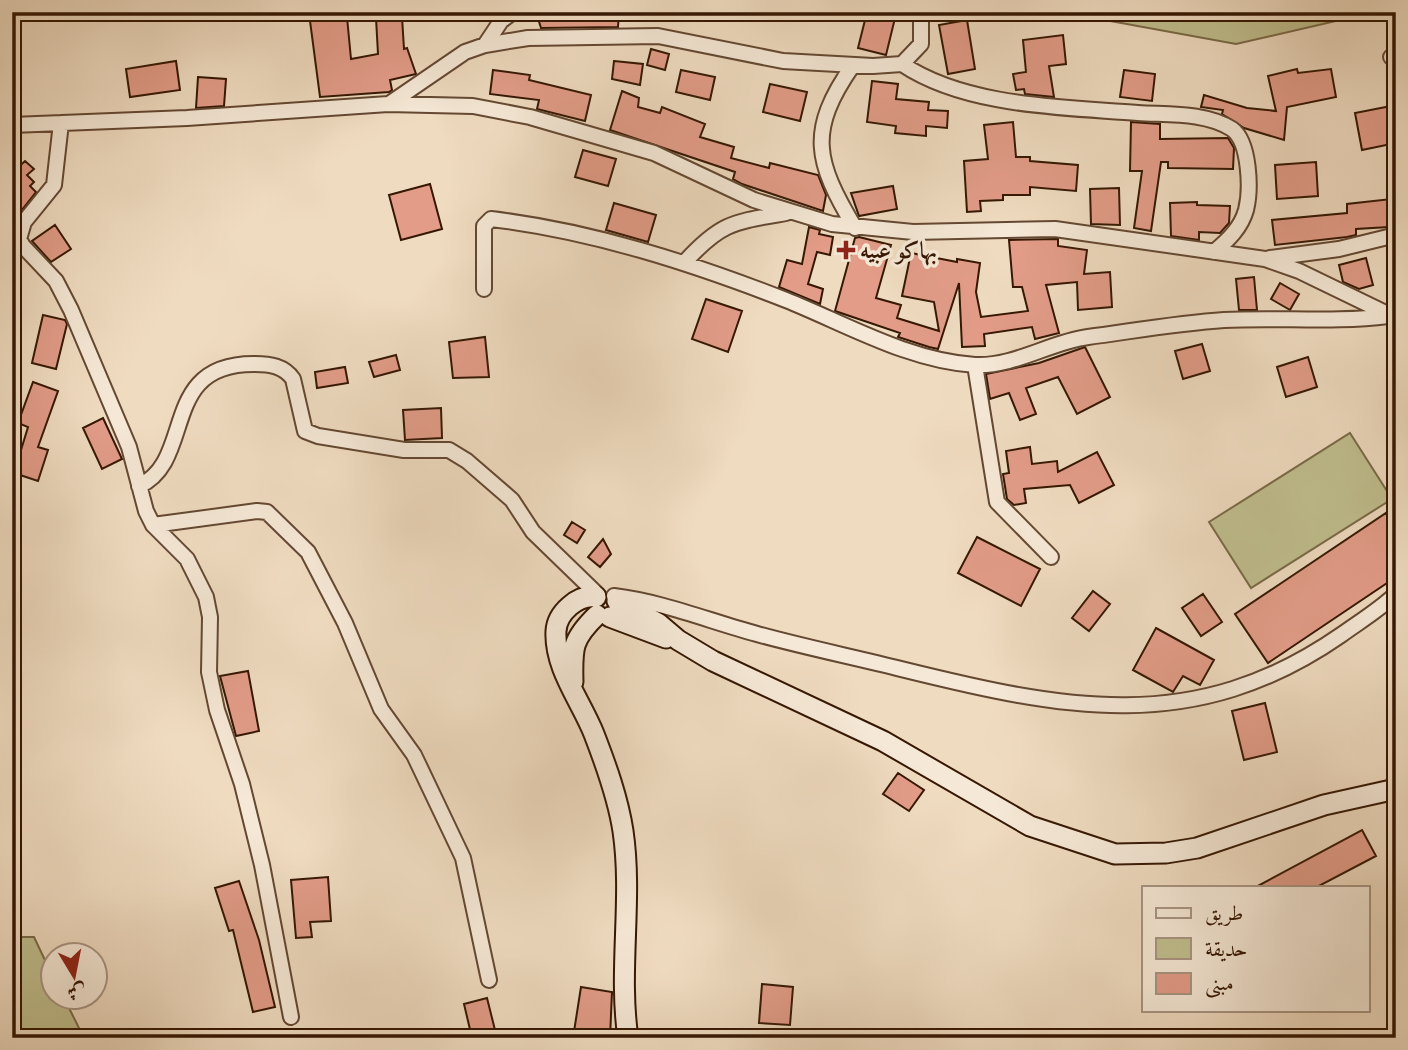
<svg xmlns="http://www.w3.org/2000/svg" width="1408" height="1050" font-family="'EB Garamond',Amiri,serif">
<style>
.green{fill:#c0be8e;stroke:#7a6a48;stroke-width:2}
.building{fill:#e29c88;stroke:#351703;stroke-width:2}
.lines{fill:none;stroke-linecap:round;stroke-linejoin:round}
.street-casing{stroke:#644832;stroke-width:18}
.secondary-casing{stroke:#351703;stroke-width:23}
.street{stroke:#f5e8d6;stroke-width:14}
.secondary{stroke:#f5e8d6;stroke-width:19}
.poi-dot{fill:#8f2418;stroke:#f5e8d6;stroke-width:2.5}
.labels{text-anchor:middle;stroke-width:7;stroke-linejoin:round;paint-order:stroke}
.poi-label{font-size:23px;font-weight:bold;fill:#351703;stroke:#f5e8d6;text-anchor:start}
</style>
<rect width="100%" height="100%" fill="#efdbc0"/>
<filter id="stains"><feTurbulence type="fractalNoise" baseFrequency=".00286" numOctaves="4"/><feColorMatrix values="0 0 0 0 .2 0 0 0 0 .09 0 0 0 0 .02 0 0 0 .5 -.17"/></filter>
<radialGradient id="worn" r=".72"><stop offset=".6" stop-color="#630" stop-opacity="0"/><stop offset="1" stop-color="#630" stop-opacity=".3"/></radialGradient>
<!-- green -->
<path class="green" d="M1061,12H1391L1353,17L1236,44Z
M1350,433L1392,499L1251,588L1209,522Z
M12,937H34L52,975V998H64L84,1038H12Z"/>
<!-- building -->
<path class="building" d="M536,12H619L618,27L541,28Z
M867,12L896,14L886,55L858,48Z
M347,17L351,59L378,54L376,18L402,17L404,49L407,48L416,74L390,80L392,90L389,92L320,97L310,21Z
M967,20L975,69L948,74L939,25Z
M1063,35L1066,64L1049,66L1054,97L1025,94L1024,89L1016,90L1013,74L1026,72L1023,40Z
M651,49L669,54L665,70L647,65Z
M176,61L180,90L130,97L126,69Z
M614,61L643,64L640,85L612,79Z
M1297,69L1298,73L1331,69L1336,97L1287,107L1284,140L1244,128L1222,114L1223,110L1201,107L1204,95L1247,108L1276,111L1268,76Z
M493,70L530,75L529,80L591,95L585,121L537,109L539,100L490,94Z
M681,70L715,77L710,100L676,92Z
M1124,70L1155,74L1152,101L1120,97Z
M198,77L226,79L224,106L196,108Z
M872,81L898,84L896,99L929,102L928,110L948,111L947,128L926,126V136L895,133L896,126L867,122Z
M770,84L807,92L800,121L763,112Z
M622,91L639,98L638,107L660,113L662,107L705,124L700,137L734,147L731,158L769,168L770,163L818,175L826,195L823,211L742,184L733,179L735,172L610,130Z
M1396,105V143L1362,150L1355,113Z
M1013,122L1016,157H1030V161L1078,165L1076,191L1030,187V195H1003V200L980,201L981,211L967,212L964,161L988,159L984,125Z
M1131,122L1160,124V139L1228,138L1234,148L1233,169L1168,168V162H1161L1151,231L1134,228L1142,171H1130Z
M583,150L616,159L608,186L575,177Z
M25,161L34,169L27,175L34,182L30,186L36,192L21,211L18,207L12,212V173Z
M1316,162L1318,196L1277,199L1275,165Z
M430,184L442,229L401,240L389,195Z
M893,186L897,209L859,216L851,193Z
M1119,188L1120,225L1091,224L1090,189Z
M1391,199L1393,224L1389,227L1356,229V235L1347,237L1275,245L1272,220L1347,213V204Z
M1197,202V205L1230,206L1229,223L1220,233L1199,232V240L1171,236L1170,203Z
M614,203L656,215L648,242L606,230Z
M55,225L71,249L51,262L32,241Z
M809,227L820,230L819,234L833,237L830,255L817,252L808,284L823,289L820,304L779,287L787,260L802,264Z
M859,237L891,245L876,298L901,305L897,318L939,331L934,302L902,296L911,253L957,262V259L980,263L976,292L981,317L1028,311L1022,287H1013L1009,240L1058,239V246L1087,250L1084,274L1110,272L1112,307L1078,310L1077,282L1046,285L1059,333L1035,339L1032,327L984,334L985,346L962,347L959,283L938,349L929,347L898,337L900,333L835,311L855,238Z
M1366,258L1373,285L1359,289L1343,282L1339,265Z
M1254,277L1257,310H1239L1236,279Z
M1280,283L1299,294L1290,310L1271,299Z
M706,299L742,311L728,352L692,339Z
M43,315L65,320L67,324L56,369L32,363Z
M485,337L489,377L453,378L449,342Z
M1202,344L1210,371L1183,379L1175,351Z
M1085,347L1110,397L1077,414L1058,377L1026,388L1036,414L1020,420L1009,393L990,399L986,374L1039,363Z
M396,355L400,370L374,377L369,362Z
M1308,357L1317,387L1286,397L1277,367Z
M345,367L348,383L317,388L315,372Z
M33,382L58,391L38,447L48,450L38,481L14,473L28,427L18,423Z
M441,408L442,438L405,440L403,410Z
M103,418L122,459L102,469L83,428Z
M1030,447L1032,464L1057,461L1058,472L1097,452L1114,485L1079,503L1070,485L1024,489L1026,503L1014,505L1007,499L1003,474L1009,473L1006,451Z
M1386,513L1396,528V577L1268,663L1235,614Z
M572,522L585,530L577,543L564,535Z
M977,537L1040,569L1021,606L958,573Z
M603,539L611,554L600,567L588,557Z
M1093,591L1110,604L1089,631L1072,618Z
M1203,594L1222,622L1201,636L1182,608Z
M1156,628L1214,660L1200,685L1183,676L1173,692L1133,670Z
M248,671L259,731L236,736L220,676Z
M1265,703L1277,752L1244,760L1232,711Z
M898,773L924,790L909,811L883,794Z
M1362,830L1376,856L1317,887H1256Z
M328,877L331,921L310,922L312,937L296,938L291,880Z
M239,881L259,940L275,1007L253,1012L233,930L229,931L215,888Z
M762,984L793,987L790,1025L759,1023Z
M581,987L612,992L610,1038H573Z
M487,998L497,1038H472L464,1004Z"/>
<g class="lines">
<defs>
<path id="street" d="M485,45L501,21L513,12
M1391,57H1396
M902,64C966,107 1063,107 1138,113C1168,115 1205,112 1232,129C1250,142 1251,190 1246,210C1241,228 1228,240 1214,252
M853,65C807,131 815,161 855,228
M389,104L465,52L485,45L528,38L658,36L783,61L873,66L902,64L921,44V12
M61,123L54,185L24,222L19,239L23,246L56,281L71,310L129,447L146,511L153,525L187,559L206,597L210,617L209,672L217,710L242,784L262,865L291,1017
M12,125L187,118L388,104L473,106L530,117L654,153L754,200L832,224L913,232L1055,229L1265,259L1299,271L1396,318
M1270,258L1339,249L1396,235
M684,263C721,222 734,222 786,213
M484,289V226L491,219C592,231 691,263 786,300C846,324 909,361 975,365C1014,367 1050,342 1088,337C1133,331 1179,323 1224,320C1279,317 1334,323 1388,316
M975,365L997,502L1051,557
M139,486C196,460 158,363 255,364C270,364 284,366 293,379L305,431L318,436L404,450H449L467,461L512,500L533,532L598,595
M153,525L257,511L267,512L308,552L345,623L381,709L414,755L463,858L489,980
M614,596C663,602 709,621 757,634C804,647 853,657 901,669C1063,709 1194,737 1341,635C1359,622 1379,610 1396,594"/>
<path id="secondary" d="M596,597C578,594 557,613 556,631C554,668 581,701 594,734C606,765 618,798 623,831C633,899 618,970 628,1038
M617,601L658,623L678,640L713,661L883,741L1030,826L1115,854L1166,853L1197,848L1324,805L1396,789
M610,617L666,638
M573,682C572,648 572,639 597,615"/>
</defs>
<!-- street casing -->
<use href="#street" class="street-casing"/>
<!-- secondary casing -->
<use href="#secondary" class="secondary-casing"/>
<!-- street -->
<use href="#street" class="street"/>
<!-- secondary -->
<use href="#secondary" class="secondary"/>
</g>
<!-- markers -->
<path class="poi-dot" d="M842.5 239.5h7v7h7v7h-7v7h-7v-7h-7v-7h7z"/>
<g class="labels">
<!-- poi labels -->
<g class="poi-label">
<text x="860" y="258">بهاكو عبيه</text>
</g>
</g>
<!-- margin -->
<rect width="1408" height="1050" fill="none" stroke="#efdbc0" stroke-width="42"/>
<rect x="14" y="14" width="1380" height="1022" fill="none" stroke="#351703" stroke-width="3.5"/>
<rect x="21" y="21" width="1366" height="1008" fill="none" stroke="#351703" stroke-width="2"/>
<!-- legend -->
<rect x="1142" y="886" width="228" height="126" fill="#f5e8d6" stroke="#a89482" stroke-width="2"/>
<rect x="1156" y="908" width="35" height="10" fill="#f5e8d6" stroke="#a89482" stroke-width="2"/>
<text x="1205" y="920" font-size="21" fill="#351703">طريق</text>
<rect x="1156" y="938" width="35" height="21" fill="#c0be8e" stroke="#a89482" stroke-width="2"/>
<text x="1205" y="956" font-size="21" fill="#351703">حديقة</text>
<rect x="1156" y="973" width="35" height="21" fill="#e29c88" stroke="#a89482" stroke-width="2"/>
<text x="1205" y="990" font-size="21" fill="#351703">مبنى</text>
<!-- north arrow -->
<g transform="translate(74 976) rotate(170)"><circle r="33" fill="#f5e8d6" stroke="#a89482" stroke-width="2"/>
<path d="M0-5L12 26L0 18L-12 26Z" fill="#8f2418"/>
<text y="-10" font-size="19" font-weight="bold" text-anchor="middle" fill="#351703">ش</text>
</g>
<rect width="100%" height="100%" filter="url(#stains)"/>
<rect width="100%" height="100%" fill="url(#worn)"/>
</svg>
